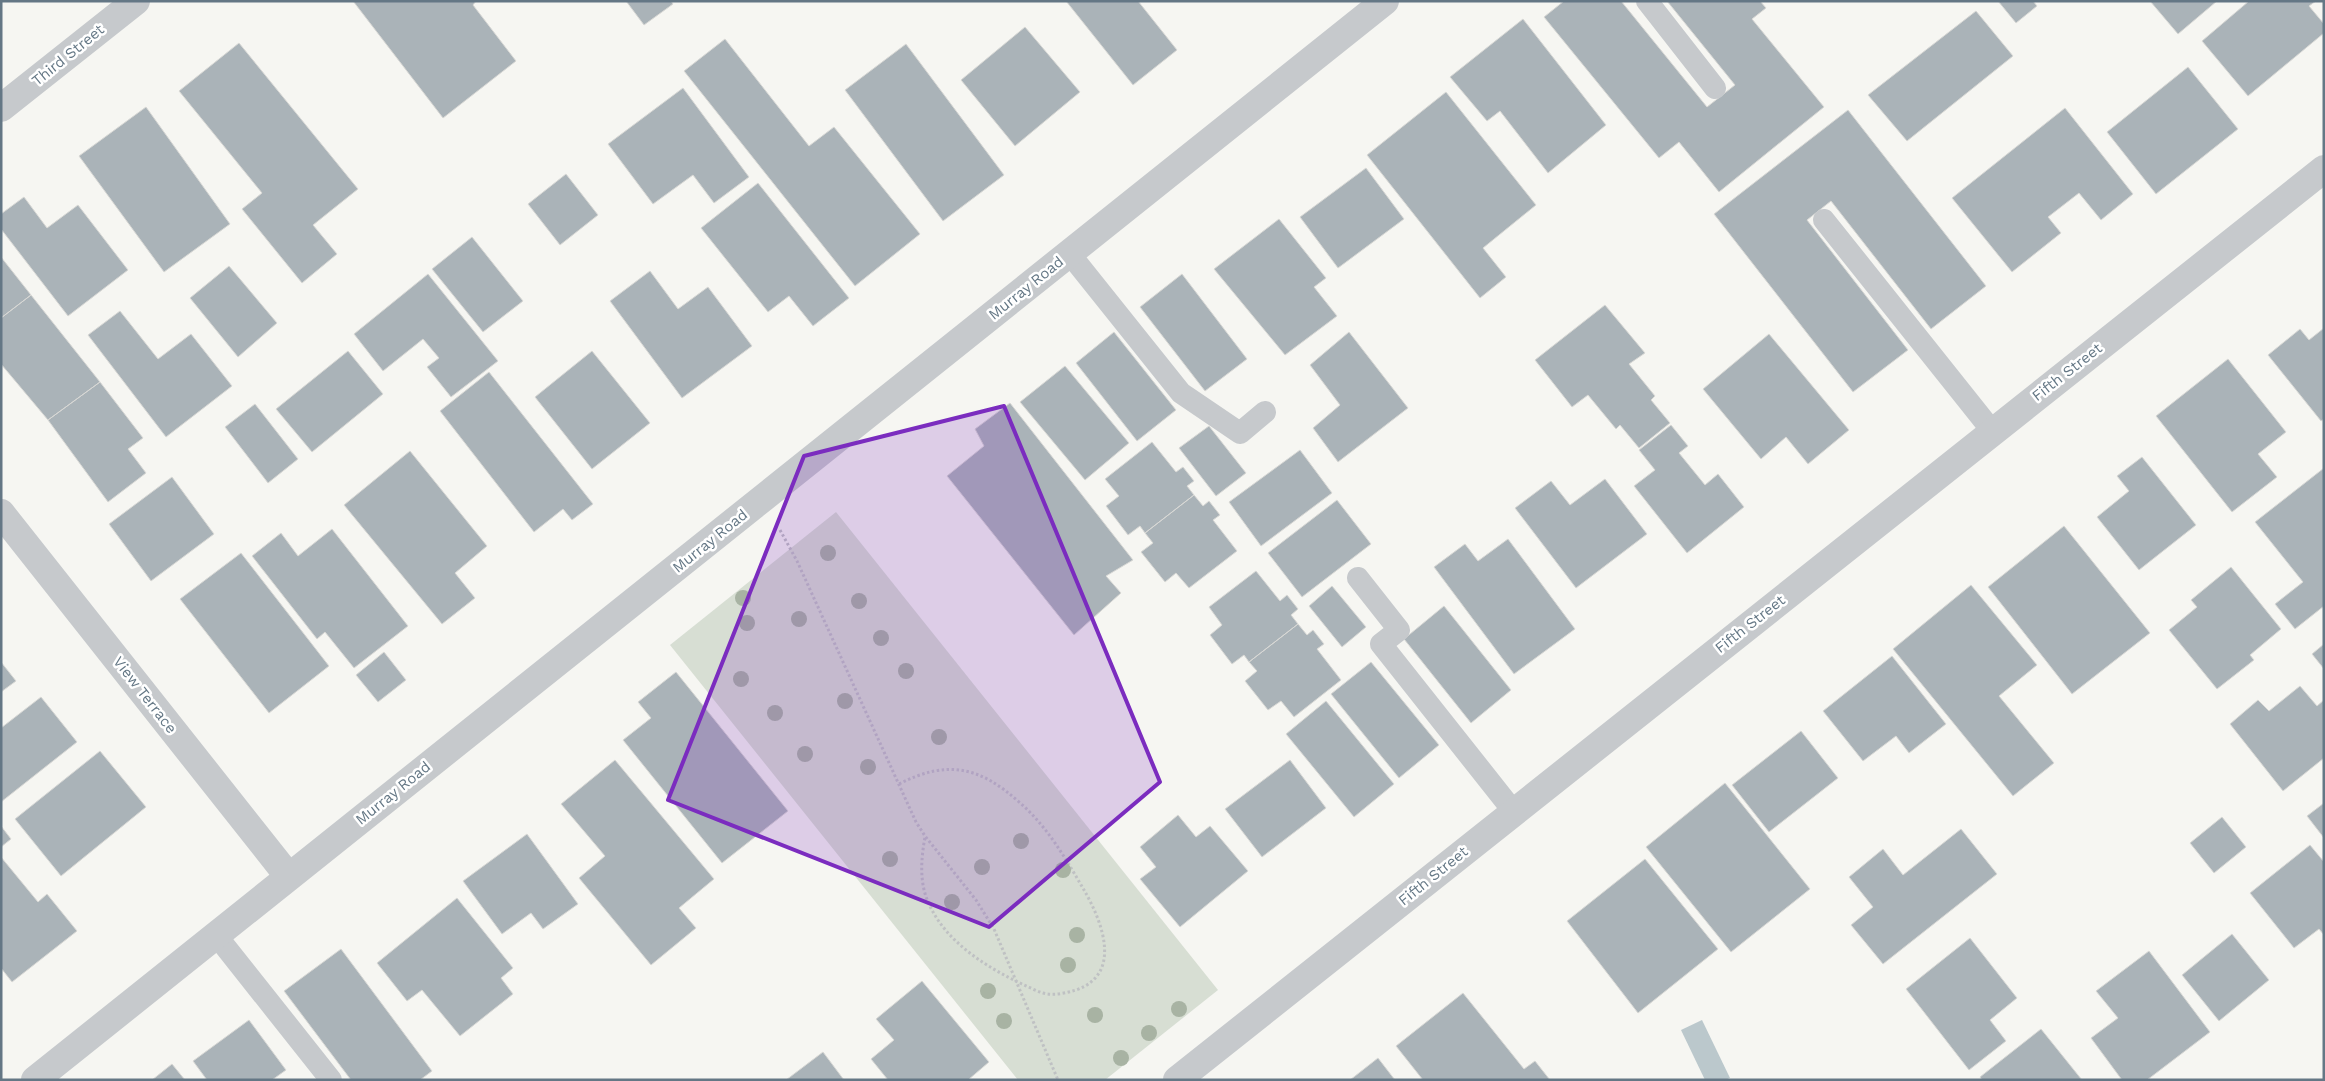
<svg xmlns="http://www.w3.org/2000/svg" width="2325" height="1081" font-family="'Work Sans',sans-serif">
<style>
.green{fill:#d7ded3}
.water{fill:#bbc8cc}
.building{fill:#aab3b8;stroke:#d8d8d5}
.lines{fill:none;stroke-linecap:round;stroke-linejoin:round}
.path{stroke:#bfc1c3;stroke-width:3;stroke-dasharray:2.5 2.5;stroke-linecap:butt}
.lane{stroke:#c6c9cc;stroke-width:22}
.street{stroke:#c6c9cc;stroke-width:28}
.tree{fill:#a8b3a3}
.marked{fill:#7b2cbf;fill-opacity:0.2;stroke:#7b2cbf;stroke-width:4;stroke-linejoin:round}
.labels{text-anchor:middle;stroke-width:5;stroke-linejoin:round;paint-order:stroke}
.street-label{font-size:15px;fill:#647785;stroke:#fff}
</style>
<rect width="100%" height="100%" fill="#f6f6f2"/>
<!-- green -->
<path class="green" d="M836,512L1218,990L1105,1080H1018L670,645Z"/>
<!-- water -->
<path class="water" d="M1702,1020L1730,1078L1725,1080H1705L1681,1030Z"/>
<!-- building -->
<path class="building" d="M353,1H476L473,5L516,61L443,118Z
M626,1H671L673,4L644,25Z
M1066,1H1138L1177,50L1133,85Z
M1564,1H1621L1707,107L1735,85L1667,1H1760L1766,8L1752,19L1824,107L1719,192L1679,142L1659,158L1544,17Z
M1998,1H2033L2037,6L2016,23Z
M2150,1H2217L2178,34Z
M2249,1H2316L2309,6L2324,24V33L2248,96L2202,41Z
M1976,11L2013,56L1907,141L1868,95Z
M1523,19L1606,125L1548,173L1500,111L1487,121L1450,77Z
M1025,27L1080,92L1015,146L961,80Z
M725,39L809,146L834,127L920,234L855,286L684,71Z
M239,43L358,189L313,225L337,254L302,283L242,209L262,193L179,91Z
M906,44L1004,175L943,221L845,90Z
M2188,67L2238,129L2156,194L2107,132Z
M683,88L749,177L714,203L693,175L653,204L608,144Z
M1446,92L1536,205L1483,248L1506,277L1480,298L1367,155Z
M146,107L230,224L164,272L79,156Z
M2065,108L2133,194L2101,220L2079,193L2048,217L2061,233L2012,272L1952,198Z
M1848,110L1986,286L1931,329L1831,201L1807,220L1908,350L1853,392L1714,214Z
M1366,168L1404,219L1338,268L1300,217Z
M566,174L598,215L560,245L528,204Z
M758,183L849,298L813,326L789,296L768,312L701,228Z
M24,197L47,228L78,205L128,270L68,316L1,229V214Z
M1279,219L1326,278L1314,287L1337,316L1285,355L1214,269Z
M472,237L523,301L483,332L432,269Z
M1,257L31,295L1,318Z
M229,266L277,323L238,357L190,298Z
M650,271L678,309L708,287L752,346L682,398L610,301Z
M428,274L498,361L451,397L427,367L439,358L423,339L383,371L354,334Z
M1182,274L1247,359L1205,391L1140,307Z
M31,295L100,382L48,420L1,364V318Z
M1605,305L1645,353L1629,364L1655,396L1651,400L1670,423L1639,448L1620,425L1616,429L1588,395L1572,407L1535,360Z
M120,311L158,359L191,334L232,386L166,437L88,335Z
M2324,328V419L2321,421L2268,355L2300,329L2309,340Z
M1114,332L1176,410L1137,441L1076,363Z
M1349,332L1408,408L1338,462L1313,428L1340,405L1310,365Z
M1769,334L1849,430L1808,464L1786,437L1761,459L1703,389Z
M348,351L383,394L312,452L276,409Z
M592,351L650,423L592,469L535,397Z
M2228,359L2286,432L2258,454L2277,477L2232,512L2156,416Z
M1065,366L1129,443L1085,480L1020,402Z
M489,372L593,504L572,520L563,509L534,532L440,411Z
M100,382L143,438L128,449L146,473L108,502L48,420Z
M1010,403L1133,560L1106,576L1121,593L1074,635L947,476L984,446L975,429Z
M255,404L298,459L268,483L225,427Z
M1671,425L1688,446L1679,453L1705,485L1718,474L1744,507L1687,553L1634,486L1655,470L1639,450Z
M1209,426L1246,473L1216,496L1179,448Z
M1152,442L1176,472L1183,467L1194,481L1187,486L1194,495L1145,533L1140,526L1128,535L1106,506L1119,496L1105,479Z
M1300,450L1332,493L1261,546L1229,502Z
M410,451L487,546L455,573L475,598L442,624L344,505Z
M2142,457L2196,525L2139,570L2097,517L2129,491L2117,476Z
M2324,468V606L2295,629L2275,604L2303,582L2255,522Z
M172,477L214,534L151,581L109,524Z
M1605,479L1647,534L1576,588L1515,508L1551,481L1570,505Z
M1194,495L1203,506L1209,501L1220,515L1213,520L1237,551L1189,588L1176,573L1165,582L1141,552L1153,543L1145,533Z
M1337,500L1371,544L1302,597L1268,553Z
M2064,526L2150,633L2072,694L1988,587Z
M332,529L408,626L354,668L325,632L317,639L252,556L281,533L298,556Z
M1508,539L1575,629L1514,674L1434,567L1465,544L1478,561Z
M241,553L329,666L269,713L180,599Z
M2231,567L2281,629L2250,655L2254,660L2217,689L2169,630L2197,607L2191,600Z
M1256,571L1280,601L1287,595L1298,609L1291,615L1298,624L1249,662L1244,655L1232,664L1210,635L1222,625L1209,607Z
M1971,585L2037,665L1999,696L2054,763L2013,796L1893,649Z
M1332,586L1366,627L1342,647L1309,606Z
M1444,606L1511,690L1471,723L1404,639Z
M1298,624L1307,635L1313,630L1324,644L1317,649L1341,680L1294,717L1281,701L1268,710L1245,681L1257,671L1249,662Z
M2324,644V669L2312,654Z
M384,652L406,680L378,702L356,675Z
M1892,656L1946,724L1909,753L1896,736L1863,761L1823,711Z
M1,662L16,681L1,692Z
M1371,662L1439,745L1399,778L1331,694Z
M676,672L788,811L722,863L623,740L651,718L638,702Z
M2300,686L2317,706L2324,700V758L2283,791L2230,724L2258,700L2269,711Z
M41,697L77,742L1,802V728Z
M1326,701L1394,784L1354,817L1286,734Z
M1801,731L1838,778L1769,832L1732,785Z
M100,751L146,807L61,876L15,819Z
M615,760L714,879L679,908L696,928L651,965L579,878L605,856L561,804Z
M1290,760L1326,808L1262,857L1225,809Z
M1725,783L1810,889L1731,952L1646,847Z
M2324,803V838L2307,816Z
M1178,815L1196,837L1210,826L1248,871L1180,927L1140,879L1156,867L1140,847Z
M2222,817L2246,847L2214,873L2190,843Z
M1,826L11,839L1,847Z
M1961,829L1997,874L1883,964L1851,925L1873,907L1849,877L1883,849L1903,875Z
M527,834L578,904L543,929L531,913L502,934L463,881Z
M2310,845L2324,862V935L2319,929L2294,948L2250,893Z
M1,857L38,902L47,894L77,931L12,982L1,968Z
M1645,859L1718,949L1638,1013L1567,921Z
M457,898L513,968L501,978L513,994L460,1036L422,990L407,1001L377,963Z
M2232,934L2269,980L2219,1021L2182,975Z
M1970,938L2017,998L1990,1020L2006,1041L1969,1070L1906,989Z
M341,949L432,1071L420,1080H351L284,991Z
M2149,951L2210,1032L2147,1080H2122L2091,1038L2118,1018L2096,991Z
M922,981L989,1062L968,1080H888L871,1059L894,1040L876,1019Z
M1463,993L1524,1069L1535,1061L1550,1080H1423L1396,1046Z
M249,1020L286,1070L272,1080H207L193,1061Z
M2041,1029L2082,1080H1982L1980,1077Z
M823,1052L844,1080H786Z
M1378,1058L1395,1080H1350Z
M172,1064L185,1080H152Z"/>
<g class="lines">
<!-- path -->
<path class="path" d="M780,530L797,561L916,822L925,836L976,900L994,929L1058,1080
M899,784C948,759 980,767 1019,802C1047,826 1066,859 1084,890C1102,921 1123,974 1076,990C1066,993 1054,996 1043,993C1036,991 1029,987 1022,984C986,967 946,942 929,904C919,883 921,859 925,837"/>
<!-- lane -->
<path class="lane" d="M1647,1L1715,88
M1824,220L1993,432
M1069,253L1181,393L1240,433L1265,412
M1358,578L1399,630L1381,644L1514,812
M216,935L331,1080"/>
<!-- street -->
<path class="street" d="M1,108L136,1
M1,513L289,877
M35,1080L1385,1
M1177,1080L2324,169"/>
</g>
<!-- trees -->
<g class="tree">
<circle cx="828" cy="553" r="8"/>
<circle cx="743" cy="598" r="8"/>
<circle cx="859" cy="601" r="8"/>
<circle cx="799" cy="619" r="8"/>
<circle cx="747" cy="623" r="8"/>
<circle cx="881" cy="638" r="8"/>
<circle cx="906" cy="671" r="8"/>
<circle cx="741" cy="679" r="8"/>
<circle cx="845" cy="701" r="8"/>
<circle cx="775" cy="713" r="8"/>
<circle cx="939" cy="737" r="8"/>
<circle cx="805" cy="754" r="8"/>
<circle cx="868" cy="767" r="8"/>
<circle cx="1021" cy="841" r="8"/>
<circle cx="890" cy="859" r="8"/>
<circle cx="982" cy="867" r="8"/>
<circle cx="1063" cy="870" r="8"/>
<circle cx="952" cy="902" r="8"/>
<circle cx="1077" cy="935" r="8"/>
<circle cx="1068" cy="965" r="8"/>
<circle cx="988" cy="991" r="8"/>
<circle cx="1179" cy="1009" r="8"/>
<circle cx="1095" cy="1015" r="8"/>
<circle cx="1004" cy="1021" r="8"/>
<circle cx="1149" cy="1033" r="8"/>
<circle cx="1121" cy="1058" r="8"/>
</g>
<!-- marked area -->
<path class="marked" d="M1004,406L1160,782L989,927L668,800L804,456Z"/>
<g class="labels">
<!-- street labels -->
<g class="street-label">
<text transform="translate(68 55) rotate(-39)" y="5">Third Street</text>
<text transform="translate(1026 288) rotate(-39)" y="5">Murray Road</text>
<text transform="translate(2067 372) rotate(-38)" y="5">Fifth Street</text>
<text transform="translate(710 541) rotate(-39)" y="5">Murray Road</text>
<text transform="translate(1750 624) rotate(-38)" y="5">Fifth Street</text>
<text transform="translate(145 695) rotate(52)" y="5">View Terrace</text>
<text transform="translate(393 793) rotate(-39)" y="5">Murray Road</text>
<text transform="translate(1433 876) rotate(-39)" y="5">Fifth Street</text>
</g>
</g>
<!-- border -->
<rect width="2325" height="1081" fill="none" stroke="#647785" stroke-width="5"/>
</svg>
